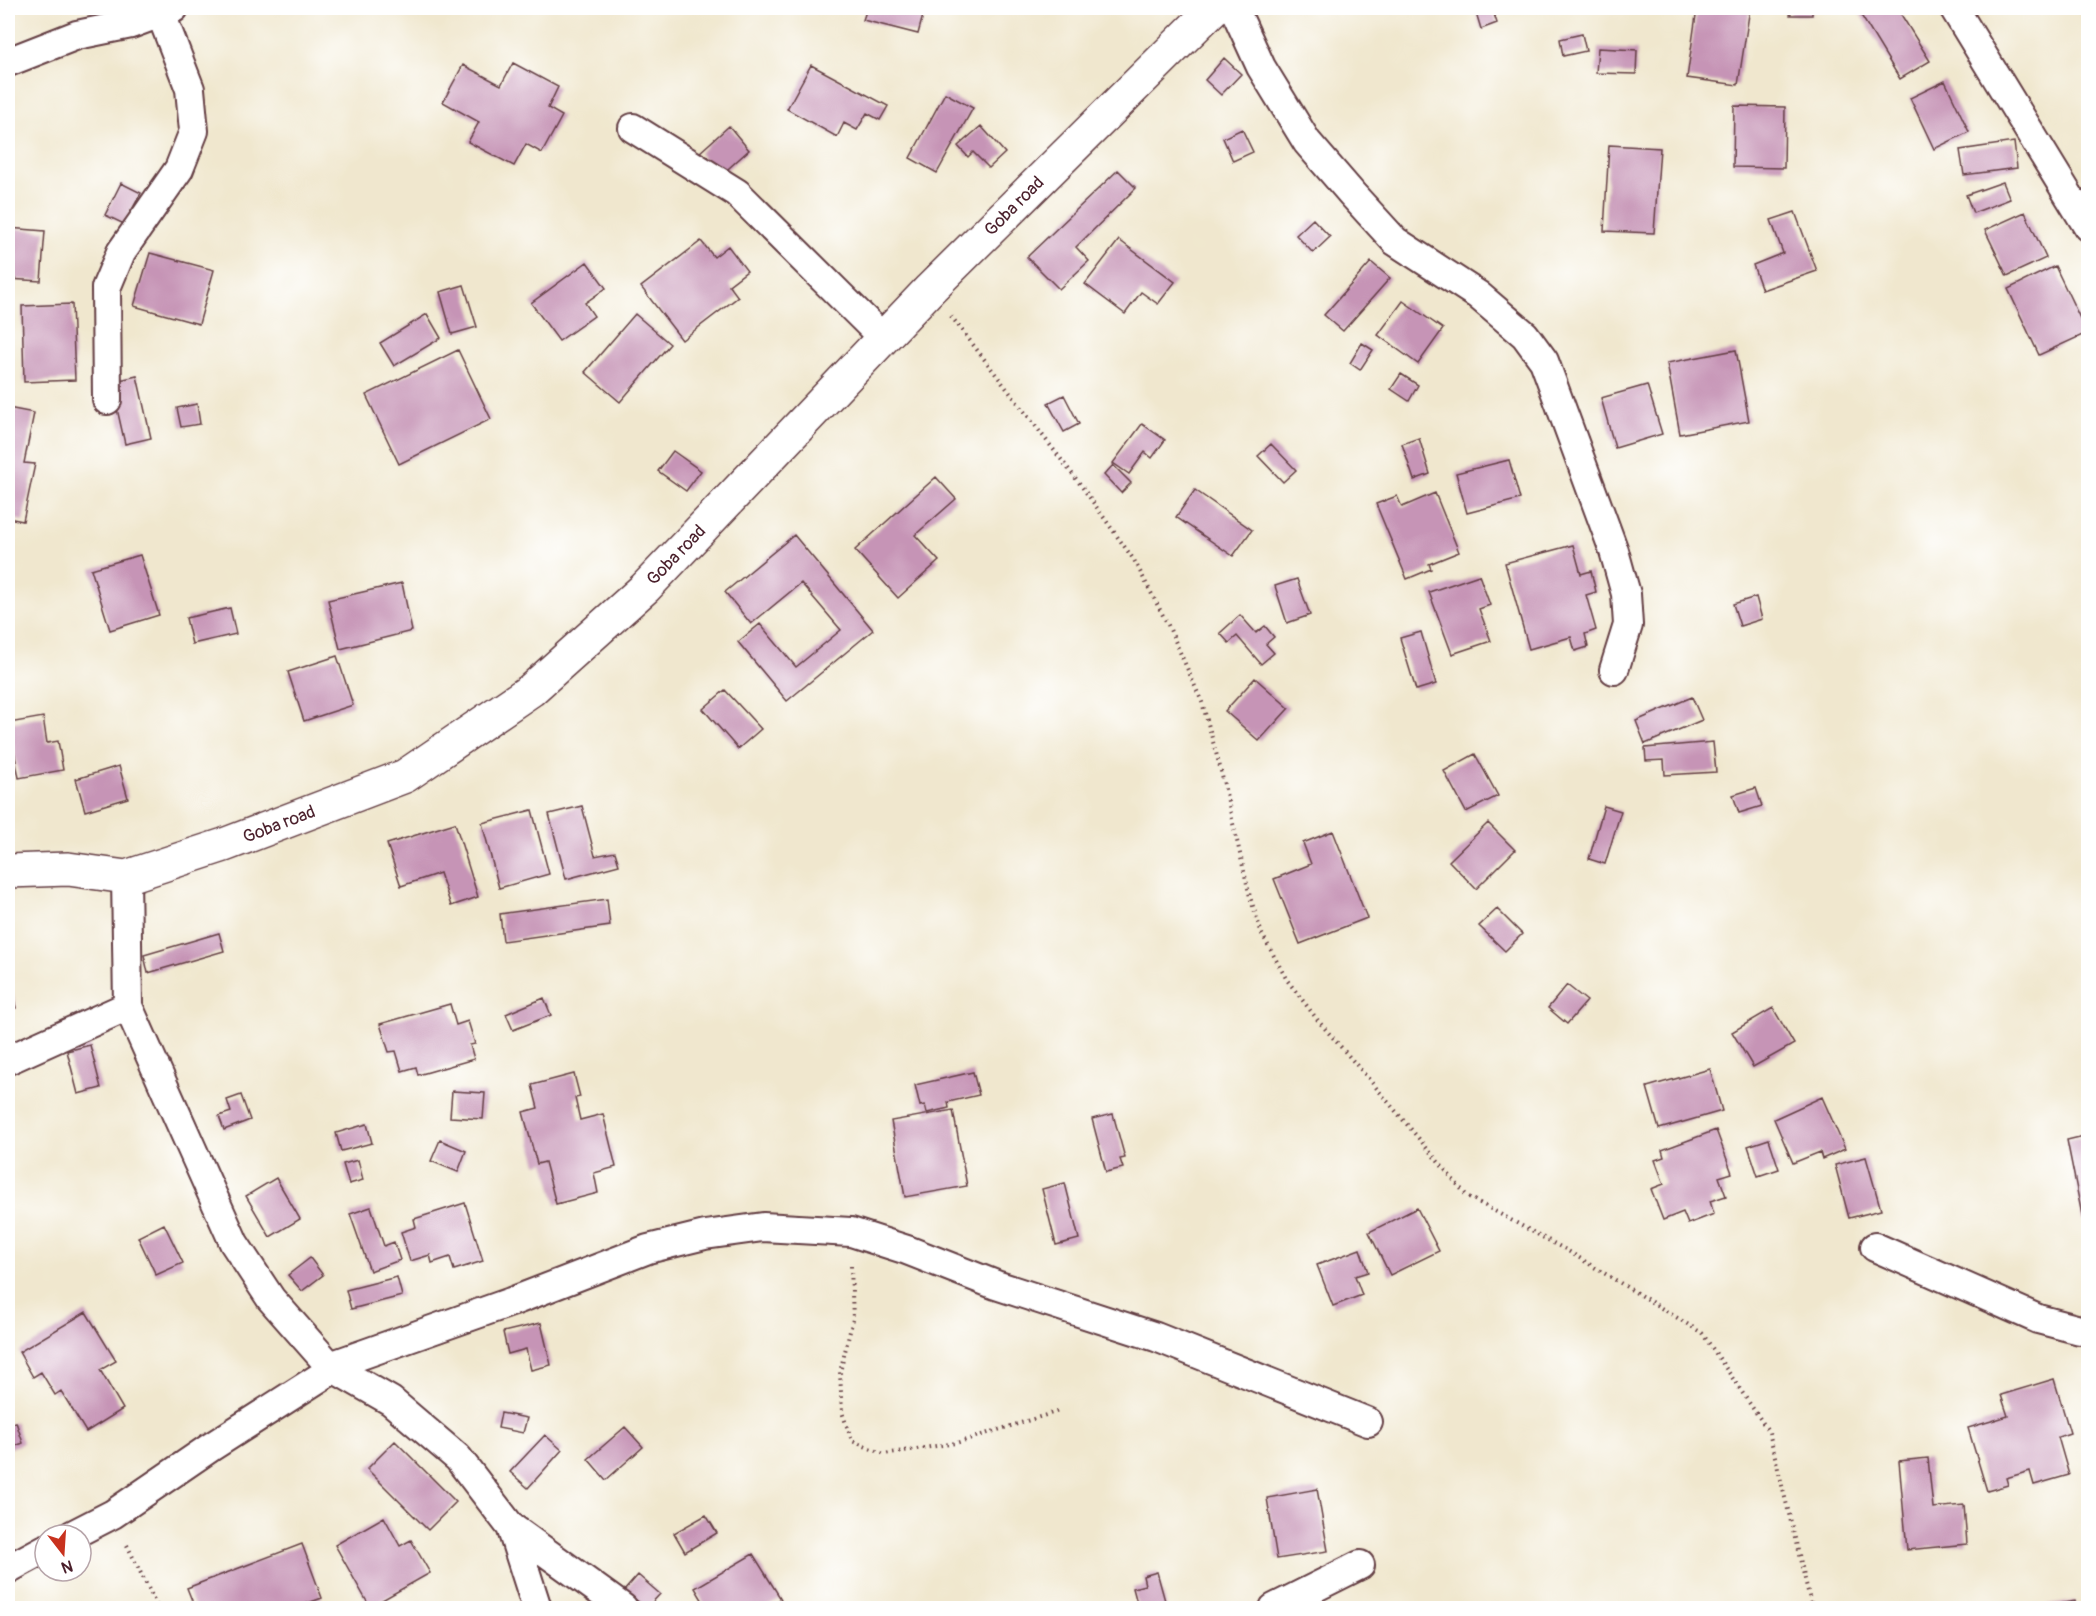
<svg xmlns="http://www.w3.org/2000/svg" width="2096" height="1616" font-family="Pangolin,sans-serif">
<style>
.building{fill:#c694b6}
.lines{fill:none;stroke-linecap:round;stroke-linejoin:round}
.minor-casing{stroke:#633d43;stroke-width:32}
.tertiary-casing{stroke:#633d43;stroke-width:36}
.path{stroke:#633d43;stroke-width:4;stroke-dasharray:1.5 4.5;stroke-linecap:butt}
.minor{stroke:#fff;stroke-width:28}
.tertiary{stroke:#fff;stroke-width:33}
.labels{text-anchor:middle;stroke-width:5;stroke-linejoin:round;paint-order:stroke}
.street-label{font-size:18px;fill:#4a1f2b;stroke:#fff}
</style>
<rect width="100%" height="100%" fill="#fff"/>
<filter id="ink" filterUnits="userSpaceOnUse"><feTurbulence type="fractalNoise" baseFrequency=".0167" numOctaves="2"/><feDisplacementMap in="SourceGraphic" scale="12" xChannelSelector="R" yChannelSelector="G"/><feConvolveMatrix kernelMatrix="1 2 1 2 8 2 1 2 1" color-interpolation-filters="sRGB"/></filter>
<filter id="wash" filterUnits="userSpaceOnUse"><feTurbulence type="fractalNoise" baseFrequency=".008" numOctaves="4" result="noise"/><feDisplacementMap in="SourceGraphic" scale="24" xChannelSelector="R" yChannelSelector="G"/><feGaussianBlur stdDeviation="1.35" result="paint"/><feColorMatrix in="noise" values="0 0 0 0 0 0 0 0 0 0 0 0 0 0 0 0 0 1.4 0 .05"/><feComposite in="paint" operator="in"/></filter>
<g filter="url(#wash)">
<rect width="100%" height="100%" fill="#f0e7ce"/>
<g id="blocks">
<!-- building -->
<path class="building" d="M867,8H925L918,34L863,20Z
M1478,8H1492L1497,23L1481,29L1475,9Z
M1697,8H1750L1738,85L1687,78Z
M1790,8H1812V15H1790Z
M1866,8H1897L1930,61L1900,79L1859,12Z
M1582,34L1586,51L1563,56L1560,39Z
M1598,48L1637,50L1636,74L1596,73Z
M1224,58L1241,74L1221,95L1205,80Z
M513,63L558,87L548,108L562,116L542,153L526,144L514,166L468,142L479,122L443,102L463,65L501,85Z
M811,65L888,106L880,120L867,113L857,130L844,123L837,137L787,109Z
M1945,81L1969,132L1934,149L1910,98Z
M945,93L973,108L937,173L910,158Z
M1734,106L1785,107L1784,168L1733,167Z
M729,126L749,150L719,177L699,153Z
M981,126L1005,153L989,168L973,152L968,157L958,146Z
M1242,129L1253,152L1233,161L1223,138Z
M2014,142L2017,168L1964,175L1960,150Z
M1609,145L1660,148L1654,233L1604,231Z
M1118,170L1136,188L1076,247L1089,261L1059,289L1027,257Z
M2003,182L2010,199L1973,213L1966,195Z
M121,183L141,193L124,224L105,215Z
M1795,212L1817,271L1762,290L1753,265L1783,253L1771,220Z
M2025,212L2046,258L2007,276L1985,230Z
M1313,219L1330,237L1313,253L1296,235Z
M8,228L45,231L41,281L8,279Z
M1119,240L1175,282L1158,304L1141,292L1125,314L1085,284Z
M701,241L714,257L728,246L747,271L729,285L738,297L682,340L641,287Z
M150,253L214,270L199,324L134,306Z
M587,262L606,288L585,303L594,316L559,341L531,303Z
M1371,262L1390,278L1343,331L1324,315Z
M2055,266L2087,333L2039,355L2008,289Z
M464,285L477,327L452,334L440,292Z
M1403,301L1443,329L1418,364L1378,335Z
M72,304L75,380L24,382L22,306Z
M427,314L441,338L394,366L380,343Z
M635,314L670,344L620,402L585,372Z
M1362,343L1373,350L1360,370L1350,363Z
M458,350L491,419L399,464L366,395Z
M1736,350L1749,421L1680,434L1667,363Z
M1401,374L1418,385L1409,401L1391,389Z
M137,376L151,438L125,444L111,382Z
M1647,385L1662,434L1615,448L1601,398Z
M1064,395L1079,424L1064,432L1048,403Z
M197,404L200,424L181,427L177,408Z
M8,408L34,413L24,463L35,464L23,521L8,518Z
M1142,424L1165,440L1152,458L1145,452L1129,474L1113,463Z
M1419,438L1430,474L1414,480L1402,444Z
M1271,444L1296,470L1283,482L1258,456Z
M673,451L701,471L686,491L658,471Z
M1509,460L1520,499L1467,513L1456,473Z
M1113,465L1131,483L1121,493L1104,475Z
M936,477L956,499L915,535L939,561L898,598L855,550Z
M1195,490L1252,530L1233,556L1176,517Z
M1435,493L1459,552L1429,564L1431,569L1407,579L1376,504L1397,496L1402,507Z
M794,535L873,630L787,701L738,642L760,624L796,667L841,630L801,583L751,624L725,592Z
M1573,545L1581,574L1591,571L1596,592L1586,595L1596,630L1585,634L1588,647L1575,651L1571,637L1529,649L1505,563Z
M140,555L159,615L110,630L91,569Z
M1479,575L1490,605L1479,609L1491,641L1452,654L1429,592Z
M1297,579L1310,615L1287,623L1275,586Z
M402,583L412,631L340,649L328,600Z
M1756,597L1762,619L1740,626L1733,604Z
M230,608L236,634L192,644L186,618Z
M1240,615L1256,633L1265,626L1274,637L1266,644L1274,653L1261,664L1237,636L1229,643L1220,633Z
M1421,632L1436,684L1416,690L1400,638Z
M337,656L353,705L304,721L288,672Z
M1255,678L1289,708L1259,741L1225,711Z
M725,690L761,729L738,749L703,709Z
M1692,697L1702,720L1645,744L1636,721Z
M43,717L47,743L58,741L63,770L19,778L9,723Z
M1713,742L1716,772L1665,775L1664,760L1646,761L1645,748Z
M1475,754L1498,796L1466,812L1444,771Z
M119,766L128,798L85,811L76,779Z
M1756,788L1762,806L1739,813L1733,795Z
M582,806L595,856L615,852L619,865L566,879L549,814Z
M1604,806L1621,811L1605,864L1589,859Z
M532,810L549,874L499,888L482,823Z
M455,823L478,897L451,906L440,873L401,886L387,844Z
M1488,823L1515,850L1476,889L1449,861Z
M1333,831L1367,918L1300,944L1274,879L1311,864L1303,843Z
M607,899L610,926L503,941L500,914Z
M1497,909L1522,934L1505,951L1479,926Z
M219,933L224,951L148,973L144,955Z
M1567,985L1587,1001L1567,1024L1548,1008Z
M11,986L16,1008L8,1010V987Z
M544,998L551,1015L513,1030L506,1014Z
M450,1004L456,1025L468,1021L475,1044L470,1045L474,1059L418,1075L416,1067L402,1071L396,1051L389,1052L380,1024Z
M1773,1008L1794,1044L1753,1067L1732,1032Z
M90,1045L101,1088L78,1094L67,1051Z
M1710,1069L1722,1111L1659,1129L1647,1087Z
M973,1072L979,1095L948,1102L949,1108L927,1113L925,1105L920,1106L915,1085Z
M574,1074L580,1097L575,1098L580,1120L603,1114L616,1167L594,1173L598,1193L556,1204L545,1162L537,1164L523,1112L538,1108L532,1085Z
M452,1091L485,1093L483,1119L450,1117Z
M241,1095L250,1120L224,1130L219,1116L231,1112L227,1100Z
M1822,1097L1845,1149L1822,1159L1820,1152L1793,1163L1774,1119Z
M953,1110L967,1186L905,1197L891,1121Z
M1113,1114L1125,1158L1120,1159L1123,1168L1106,1172L1092,1119Z
M367,1124L372,1143L341,1151L336,1133Z
M1716,1130L1732,1173L1719,1177L1726,1196L1710,1201L1714,1214L1688,1224L1683,1212L1663,1220L1651,1189L1664,1184L1655,1160L1664,1157L1662,1150Z
M2088,1135V1219L2083,1220L2067,1140Z
M1769,1139L1779,1169L1758,1176L1748,1146Z
M440,1140L466,1151L458,1172L431,1161Z
M1866,1157L1881,1210L1849,1218L1835,1165Z
M358,1160L363,1180L349,1184L343,1164Z
M276,1178L300,1219L270,1237L246,1196Z
M1065,1183L1079,1239L1056,1245L1042,1189Z
M465,1203L483,1261L454,1270L450,1257L432,1263L430,1255L410,1261L401,1232L416,1227L414,1219Z
M371,1207L384,1246L394,1242L400,1260L370,1271L350,1214Z
M1417,1208L1439,1251L1390,1275L1369,1232Z
M164,1224L183,1263L156,1275L138,1237Z
M1360,1249L1368,1272L1355,1276L1362,1295L1333,1306L1317,1265Z
M310,1258L323,1275L302,1291L288,1275Z
M397,1277L402,1296L351,1309L346,1290Z
M86,1312L116,1361L100,1370L123,1409L86,1432L61,1391L55,1395L41,1372L33,1377L19,1352Z
M541,1323L551,1365L531,1370L526,1349L508,1354L503,1332Z
M2054,1379L2070,1433L2058,1437L2069,1475L2034,1485L2030,1471L2006,1478L2008,1485L1987,1491L1968,1428L2008,1416L2001,1395Z
M501,1413L527,1418L523,1433L498,1428Z
M16,1422L23,1443L8,1449V1425Z
M625,1427L643,1447L606,1480L588,1459Z
M545,1435L562,1450L528,1488L510,1472Z
M395,1441L456,1502L428,1530L367,1469Z
M1928,1458L1933,1508L1964,1505L1967,1544L1907,1550L1899,1461Z
M1317,1489L1328,1551L1277,1559L1267,1498Z
M706,1515L717,1533L685,1552L674,1533Z
M384,1517L400,1546L411,1540L430,1573L370,1607L335,1545Z
M302,1544L322,1598L294,1608H195L187,1588Z
M753,1554L781,1599L765,1608H707L695,1588Z
M1157,1572L1167,1608H1118L1137,1603L1133,1588L1145,1585L1143,1576Z
M638,1575L660,1594L647,1608L624,1591Z
M2075,1601L2076,1608H2040V1607Z"/>
</g>
</g>
<g filter="url(#ink)">
<use href="#blocks" fill-opacity="0" stroke="#633d43" stroke-width="1.5"/>
<g class="lines">
<defs>
<path id="minor" d="M1234,8L1261,67L1307,142L1352,194L1395,241L1478,295L1525,335L1544,361L1614,551L1626,594L1628,625L1614,670
M1954,8L2088,227
M8,62L77,35L131,24L174,8
M633,128L737,193L883,338
M107,400L106,288L121,252L179,169L194,131L190,89L161,14
M126,877L128,1006L234,1243L271,1299L330,1366L391,1401L458,1458L511,1527L537,1608
M8,1060L128,1006
M1875,1247L2038,1319L2080,1330L2088,1329
M330,1366L511,1302L648,1249L705,1235L763,1227L851,1232L907,1250L996,1285L1156,1337L1368,1422
M511,1527L623,1608
M72,1535L113,1514L211,1447L333,1369
M8,1569L45,1549
M1274,1608L1360,1565"/>
<path id="tertiary" d="M8,871L68,869L126,877L224,845L405,776L531,690L645,588L930,289L1214,8"/>
</defs>
<!-- minor casing -->
<use href="#minor" class="minor-casing"/>
<!-- tertiary casing -->
<use href="#tertiary" class="tertiary-casing"/>
<!-- path -->
<path class="path" d="M951,316L1080,484L1134,560L1168,625L1202,702L1220,767L1250,897L1262,934L1287,980L1320,1023L1368,1078L1467,1196L1568,1251L1702,1333L1769,1432L1812,1608
M851,1266L853,1319L840,1372L842,1412L852,1441L884,1454L956,1443L1059,1411
M127,1545L158,1608"/>
<!-- minor -->
<use href="#minor" class="minor"/>
<!-- tertiary -->
<use href="#tertiary" class="tertiary"/>
</g>
</g>
<g class="labels">
<!-- street labels -->
<g class="street-label">
<text transform="translate(1014 206) rotate(-45)" y="6">Goba road</text>
<text transform="translate(676 555) rotate(-46)" y="6">Goba road</text>
<text transform="translate(279 824) rotate(-21)" y="6">Goba road</text>
</g>
</g>
<!-- margin -->
<rect width="2096" height="1616" fill="none" stroke="#fff" stroke-width="30"/>
<!-- north arrow -->
<g transform="translate(63 1553) rotate(163)"><circle r="28" fill="#ffffff" stroke="#b7a5aa" stroke-width="1.5"/>
<path d="M0-4.5L10 22L0 15L-10 22Z" fill="#c8321e"/>
<text y="-9" font-size="16" font-weight="bold" text-anchor="middle" fill="#4a1f2b">N</text>
</g>
</svg>
